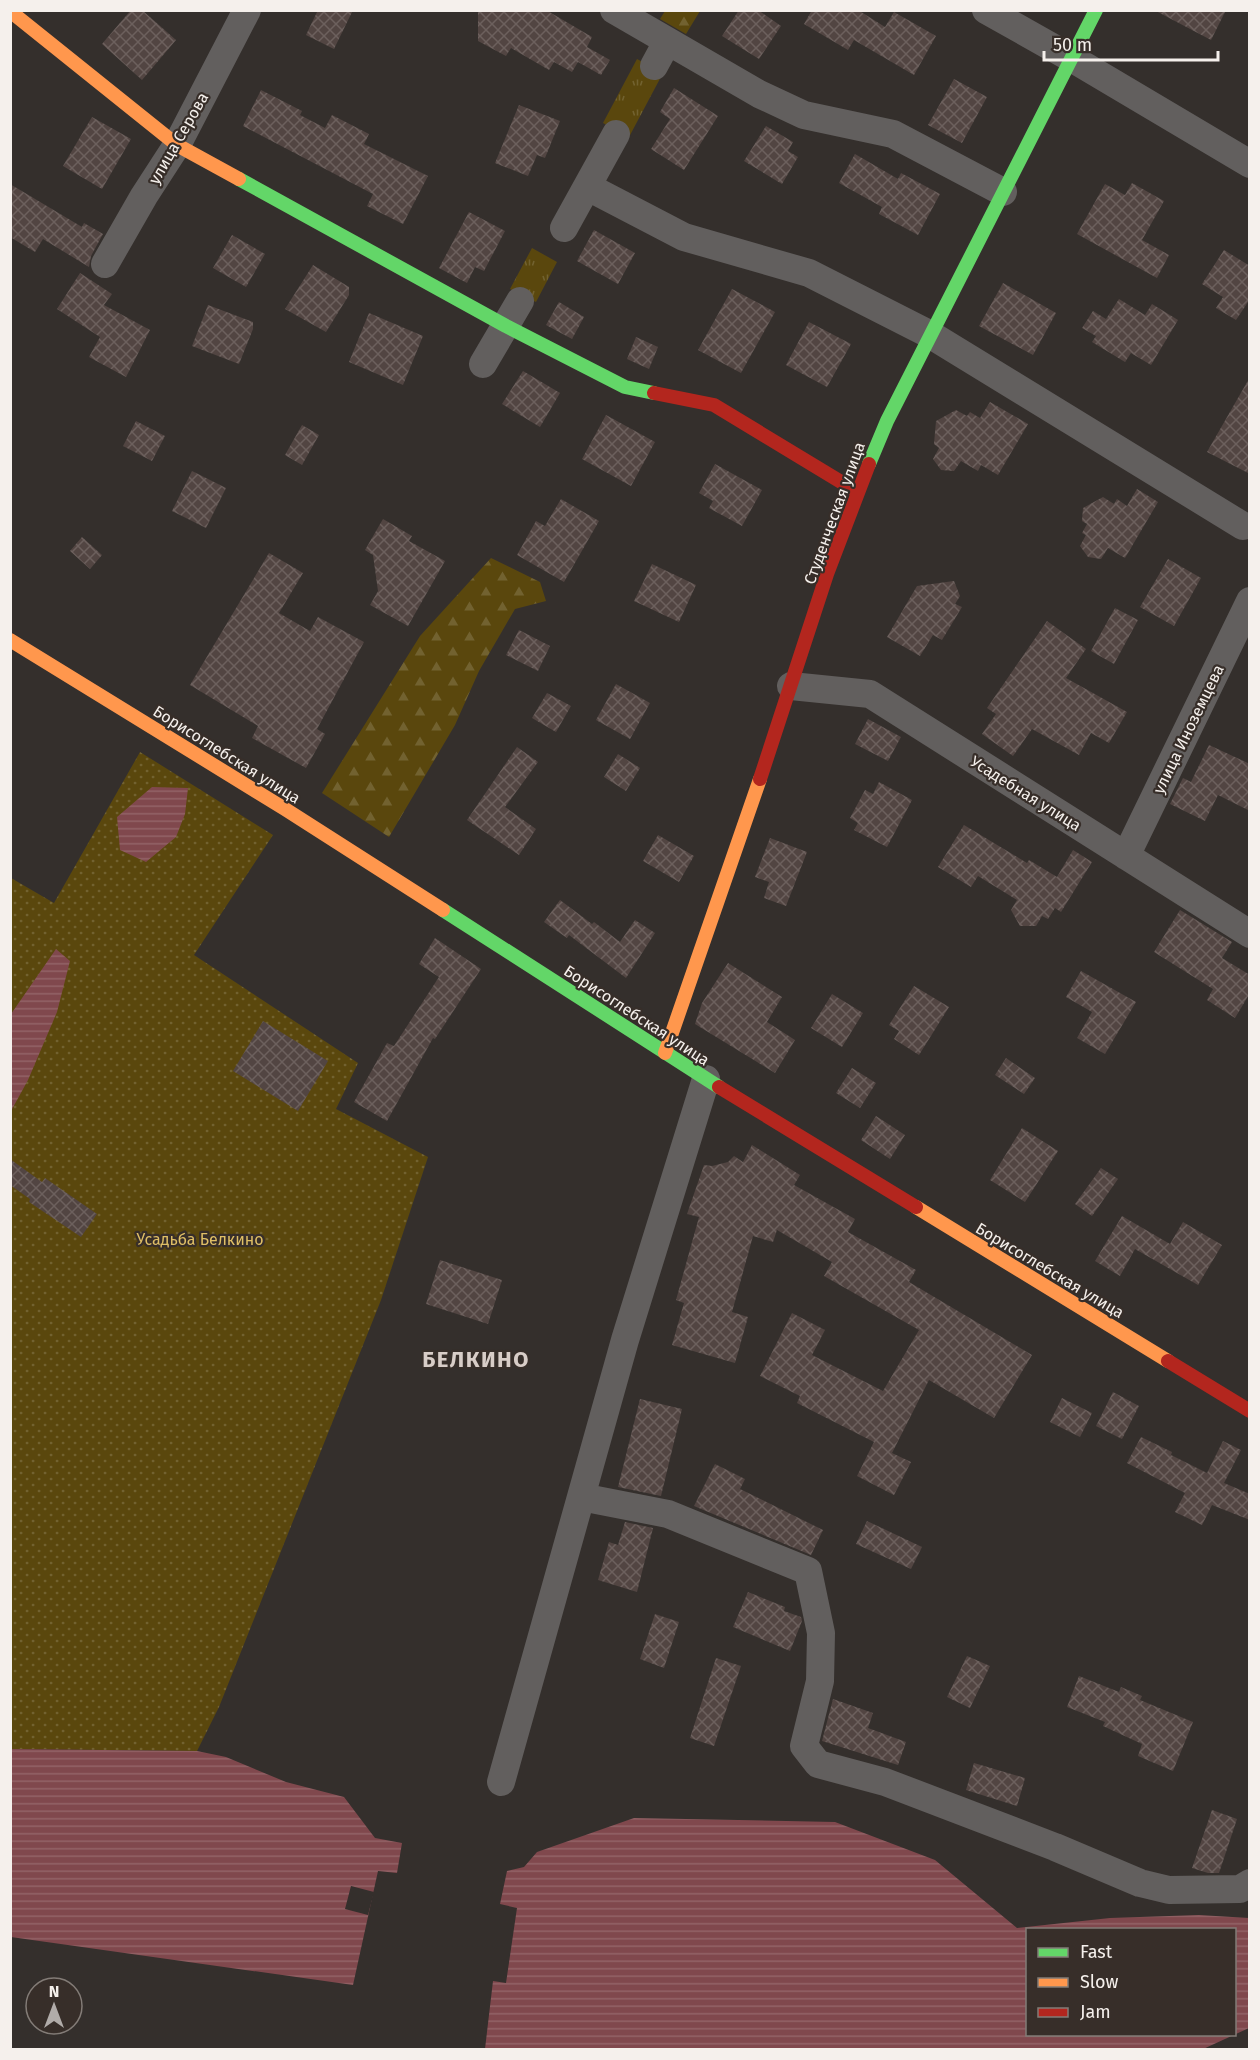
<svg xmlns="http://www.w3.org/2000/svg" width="1260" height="2060" font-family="'Fira Sans',sans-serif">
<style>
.grass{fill:url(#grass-tufts)}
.forest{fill:url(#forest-firs)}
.park{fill:url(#park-dots)}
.water{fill:url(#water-rules);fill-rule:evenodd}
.pier{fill:#342f2c}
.building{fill:url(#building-cross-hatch)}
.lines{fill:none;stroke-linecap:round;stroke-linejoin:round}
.street{stroke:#625f5e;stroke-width:28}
.fast{stroke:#63d668;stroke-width:14}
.slow{stroke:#ff974d;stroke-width:14}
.jam{stroke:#b3261e;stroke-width:14}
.labels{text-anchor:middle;stroke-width:4.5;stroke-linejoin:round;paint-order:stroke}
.street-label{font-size:16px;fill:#f5f0ec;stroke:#372e29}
.park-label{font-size:16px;fill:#e0bf66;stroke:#372e29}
.district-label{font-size:22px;font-weight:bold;letter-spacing:1.5px;fill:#d8cdc7;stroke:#372e29}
</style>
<defs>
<pattern id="grass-tufts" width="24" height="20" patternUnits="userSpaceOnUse" patternTransform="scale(1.5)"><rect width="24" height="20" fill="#5a470d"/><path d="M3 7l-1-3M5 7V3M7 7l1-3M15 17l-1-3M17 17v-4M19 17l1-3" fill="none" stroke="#726230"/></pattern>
<pattern id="forest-firs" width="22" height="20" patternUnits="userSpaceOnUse" patternTransform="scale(1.5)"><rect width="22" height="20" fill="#5a470d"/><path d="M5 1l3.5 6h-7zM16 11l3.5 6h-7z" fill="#726230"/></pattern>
<pattern id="park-dots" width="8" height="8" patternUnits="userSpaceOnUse" patternTransform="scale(1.5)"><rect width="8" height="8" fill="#5a470d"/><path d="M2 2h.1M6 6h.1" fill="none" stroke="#726230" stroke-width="1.8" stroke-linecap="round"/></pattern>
<pattern id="water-rules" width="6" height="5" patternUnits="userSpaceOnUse" patternTransform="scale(1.5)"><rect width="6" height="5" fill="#80484d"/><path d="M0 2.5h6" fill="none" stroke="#936367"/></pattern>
<pattern id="building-cross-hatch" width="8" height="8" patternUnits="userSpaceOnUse" patternTransform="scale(1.5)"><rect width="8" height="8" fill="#524542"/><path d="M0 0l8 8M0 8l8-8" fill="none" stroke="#6c605d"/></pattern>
</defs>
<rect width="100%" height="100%" fill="#342f2c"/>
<!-- grass -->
<path class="grass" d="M637,59L663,73L629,137L603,123Z
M532,248L557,262L536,302L510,289Z"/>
<!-- forest -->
<path class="forest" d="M665,11V10L700,11L686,34L660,19Z
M491,558L540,582L546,601L515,609L479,671L455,725L389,837L322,793L420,636Z"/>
<!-- park -->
<path class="park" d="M140,752L273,835L194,955L358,1063L336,1109L428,1157L381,1300L219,1707L197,1751L11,1749V878L54,903Z"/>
<!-- water -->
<path class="water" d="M152,787L188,788L185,814L176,837L146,862L120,850L117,817Z
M56,949L70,961L57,1012L28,1080L11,1111V1014Z
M11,1749L197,1751L226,1757L286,1782L344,1797L375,1838L402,1843L397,1873L378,1871L353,1985L11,1937Z
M634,1818L835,1822L935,1860L1017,1928L1110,1918L1199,1915L1249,1918V2028L1201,2050L485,2049L493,1981L506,1983L517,1908L500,1904L507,1871L524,1867L537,1852ZM1028,1930H1234V2034H1028Z"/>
<!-- pier -->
<path class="pier" d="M351,1886L374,1892L368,1915L345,1909Z"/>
<!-- building -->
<path class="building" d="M131,10H142L176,40L142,80L102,44Z
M318,10H353L334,49L306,35Z
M478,10H546L592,37L587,47L610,60L601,75L578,62L572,72L554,62L549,70L511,48L506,56L478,41Z
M739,10H758L781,26L759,59L722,36Z
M812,10H858L885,27L894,12L936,36L914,75L854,40L848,50L804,24Z
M1154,10H1226L1211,40Z
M954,79L987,97L962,143L928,125Z
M674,88L718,116L684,170L651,149L670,119L660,112Z
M261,90L302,111L300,115L325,128L332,115L369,134L364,144L428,176L403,224L367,206L373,194L243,126Z
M519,105L560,121L545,158L537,155L528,176L495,163Z
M92,117L131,139L102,189L63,166Z
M766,126L793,142L788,151L798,157L782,184L744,161Z
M855,154L898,179L901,173L940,194L918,235L879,214L882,207L839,183Z
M1132,183L1164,201L1142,240L1169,255L1157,278L1077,234L1105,184L1125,195Z
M10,184L82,227L84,223L103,234L91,256L89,267L43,239L35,252L10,237Z
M469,212L505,231L484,271L475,267L467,283L439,268Z
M594,230L635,253L618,284L577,261Z
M232,235L265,254L246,287L213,268Z
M1224,250L1250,266V299L1236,320L1216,308L1223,297L1202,284Z
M313,265L349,287V295L326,332L285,309Z
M80,273L112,294L104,305L150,330L126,377L89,357L100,337L57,309Z
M1003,283L1056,313L1033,355L979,326Z
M732,289L775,312L741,373L698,350Z
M1119,299L1145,315L1152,304L1178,320L1151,365L1131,353L1125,362L1092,342L1096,336L1082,328L1093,311L1106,319Z
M559,302L584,317L572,339L546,325Z
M208,305L253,322V329L239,364L192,346Z
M369,313L423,336L403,385L349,362Z
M809,322L851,344L827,387L786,365Z
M636,337L658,347L649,369L627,359Z
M523,371L560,393L540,427L502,404Z
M1250,377V474L1207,452Z
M990,402L1028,424L998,475L981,465L978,471L961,461L954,471L941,470L933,459L939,448L934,444L936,421L956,410L967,416L970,412L980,418Z
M606,415L655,442L631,486L582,459Z
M136,421L165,436L152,461L123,446Z
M302,425L319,435L302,465L285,455Z
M715,464L762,490L742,526L709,508L713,501L699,493Z
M192,471L226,488L206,528L172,511Z
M1137,489L1158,502L1125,558L1108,548L1101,559L1088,557L1080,546L1086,535L1082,533L1087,524L1082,521L1083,508L1103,497L1114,504L1117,499L1127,506Z
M561,499L599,521L564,582L517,555L536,521L545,526Z
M383,519L412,536L409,541L445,561L408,626L370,605L378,591L373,555L365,550Z
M82,537L102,555L90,569L70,551Z
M269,553L303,573L279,613L310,631L318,617L364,642L317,729L325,734L306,768L252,738L258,726L190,685Z
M1168,559L1201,578L1174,626L1140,607Z
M652,564L696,585L679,622L634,601Z
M954,581L960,596L955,604L962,607L942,640L933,635L920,656L887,637L917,586Z
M1115,608L1138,620L1114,664L1091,651Z
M1047,621L1086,649L1066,678L1127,712L1109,743L1091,733L1079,755L1032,729L1013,756L982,734L996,714L987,708Z
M519,630L550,646L538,671L506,655Z
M616,684L650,703L630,739L596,720Z
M547,693L571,706L556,732L532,718Z
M868,719L901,737L888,761L855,744Z
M1209,745L1250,764V811L1218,795L1205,821L1170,804L1183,778L1191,782Z
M517,747L538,762L505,807L536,829L519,855L467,820Z
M618,754L640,768L626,791L604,777Z
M879,782L912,800L887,847L854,830L858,823L850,818L865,790L873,794Z
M964,825L1027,863L1029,860L1057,877L1073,850L1092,862L1061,912L1055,908L1048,919L1042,916L1036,926H1020L1011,910L1017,900L978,876L971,887L938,867Z
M658,835L694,856L679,882L643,861Z
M770,838L807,852L786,906L764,898L769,882L755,877Z
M560,900L592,924L594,922L620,942L635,920L655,933L626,978L569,935L567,938L544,922Z
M1180,910L1232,942L1222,958L1250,975V993L1235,1018L1207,1000L1213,989L1154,952Z
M435,938L481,969L435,1039L433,1038L387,1121L354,1102L387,1043L394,1046L439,977L419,964Z
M728,963L782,997L767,1022L795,1040L775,1073L695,1024L702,1003Z
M1081,971L1136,1002L1105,1054L1077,1038L1092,1012L1066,997Z
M914,986L949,1007L919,1055L894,1039L899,1031L889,1025Z
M832,994L863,1013L842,1047L811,1028Z
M263,1021L328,1061L298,1111L233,1071Z
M1006,1058L1035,1078L1024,1094L995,1075Z
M852,1068L876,1083L860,1108L836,1093Z
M876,1116L905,1135L890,1159L861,1140Z
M1022,1128L1058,1151L1025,1202L990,1180Z
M752,1145L800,1175L794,1185L855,1219L848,1232L916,1270L909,1282L1032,1355L994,1418L929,1380L892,1453L911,1462L894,1495L857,1476L874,1442L797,1403L800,1396L760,1376L792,1313L825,1330L812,1355L883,1391L919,1330L824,1276L832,1262L777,1230L773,1242L753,1236L732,1312L748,1317L735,1363L672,1345L684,1303L676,1300L699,1217L687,1214L704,1165L712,1166L728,1162L734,1156L743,1162Z
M10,1159L42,1182L45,1178L97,1214L81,1237L29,1202L30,1199L10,1185Z
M1101,1168L1118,1179L1092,1216L1075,1204Z
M1122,1216L1170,1244L1183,1222L1222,1245L1198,1285L1135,1249L1120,1276L1095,1261Z
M440,1260L502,1280L488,1324L426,1304Z
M1113,1392L1139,1406L1122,1439L1096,1426Z
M1062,1398L1092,1413L1080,1437L1050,1422Z
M640,1399L682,1409L661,1496L618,1487Z
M1141,1437L1172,1452L1171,1455L1207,1473L1223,1441L1241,1450L1224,1483L1250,1494V1520L1212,1505L1202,1525L1175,1512L1185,1493L1127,1463Z
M715,1464L745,1479L740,1489L823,1530L811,1555L694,1506Z
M867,1521L922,1547L911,1569L856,1544Z
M625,1522L653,1528L637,1592L598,1580L609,1542L618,1545Z
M748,1592L785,1607L784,1611L801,1617L802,1621L790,1651L733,1627Z
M655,1614L679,1622L664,1668L640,1659Z
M967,1656L990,1666L970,1708L947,1697Z
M716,1658L741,1666L714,1746L690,1738Z
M1079,1676L1119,1692L1121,1687L1142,1696L1140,1700L1193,1722L1173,1771L1138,1756L1142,1744L1103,1726L1105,1722L1067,1707Z
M833,1699L873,1713L868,1728L906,1742L898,1765L822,1741Z
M974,1763L1025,1778L1017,1806L966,1790Z
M1212,1810L1237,1819L1219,1873H1208L1192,1868Z"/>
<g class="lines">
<!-- street -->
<path class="street" d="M614,10L759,94L804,115L893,134L1003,192
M986,10L1073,59L1250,164
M654,66L667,42
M588,187L684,237L809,273L931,335L1243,526
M564,228L616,134
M105,264L144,196L177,145L247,10
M483,364L520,301
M791,686L870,694L1250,934
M1126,856L1250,601
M581,1497L668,1514L808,1571L821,1633L820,1681L804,1746L818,1764L885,1782L1055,1847L1140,1883L1169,1890L1240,1889L1250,1883
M501,1782L625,1340L706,1079"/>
<!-- fast -->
<path class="fast" d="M239,179L506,326L625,387L654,393
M869,464L887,421L1096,10
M443,910L719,1087"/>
<!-- slow -->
<path class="slow" d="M10,11L177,145L239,179
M10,640L285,809L443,910
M665,1053L760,779
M916,1207L1168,1361"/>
<!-- jam -->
<path class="jam" d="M654,393L714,405L856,491
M760,779L827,574L869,464
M719,1087L916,1207
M1168,1361L1250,1411"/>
</g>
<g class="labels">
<!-- street labels -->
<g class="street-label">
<text transform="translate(178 138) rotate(-60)" y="6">улица Серова</text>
<text transform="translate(834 513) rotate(-70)" y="6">Студенческая улица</text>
<text transform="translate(1188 729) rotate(-64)" y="6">улица Иноземцева</text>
<text transform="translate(227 754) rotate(32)" y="6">Борисоглебская улица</text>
<text transform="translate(1026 793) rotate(32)" y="6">Усадебная улица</text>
<text transform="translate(637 1015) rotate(33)" y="6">Борисоглебская улица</text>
<text transform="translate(1050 1270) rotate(31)" y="6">Борисоглебская улица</text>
</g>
<!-- park labels -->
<g class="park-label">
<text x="200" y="1245">Усадьба Белкино</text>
</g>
<!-- district labels -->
<g class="district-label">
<text x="476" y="1367">БЕЛКИНО</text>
</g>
</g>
<!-- border -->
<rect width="1260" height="2060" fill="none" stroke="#f5f0ec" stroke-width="24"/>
<!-- legend -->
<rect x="1026" y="1928" width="210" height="108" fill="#372e29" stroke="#837c77" stroke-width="1.5"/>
<rect x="1038" y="1948" width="30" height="9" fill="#63d668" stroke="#837c77" stroke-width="1.5"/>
<text x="1080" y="1958" font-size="18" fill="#f5f0ec">Fast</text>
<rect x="1038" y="1978" width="30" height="9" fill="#ff974d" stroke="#837c77" stroke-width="1.5"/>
<text x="1080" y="1988" font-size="18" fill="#f5f0ec">Slow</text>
<rect x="1038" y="2008" width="30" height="9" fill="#b3261e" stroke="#837c77" stroke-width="1.5"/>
<text x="1080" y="2018" font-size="18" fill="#f5f0ec">Jam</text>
<!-- north arrow -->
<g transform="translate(54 2006)"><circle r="28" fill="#372e29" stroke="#837c77" stroke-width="1.5"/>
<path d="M0-4.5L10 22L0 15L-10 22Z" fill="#b1aca9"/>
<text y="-9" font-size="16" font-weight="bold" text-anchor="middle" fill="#f5f0ec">N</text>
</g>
<!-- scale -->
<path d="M1044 51v9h174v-9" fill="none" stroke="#f5f0ec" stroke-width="3"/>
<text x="1053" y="51" font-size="18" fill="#f5f0ec" stroke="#372e29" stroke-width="4.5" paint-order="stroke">50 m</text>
</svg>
